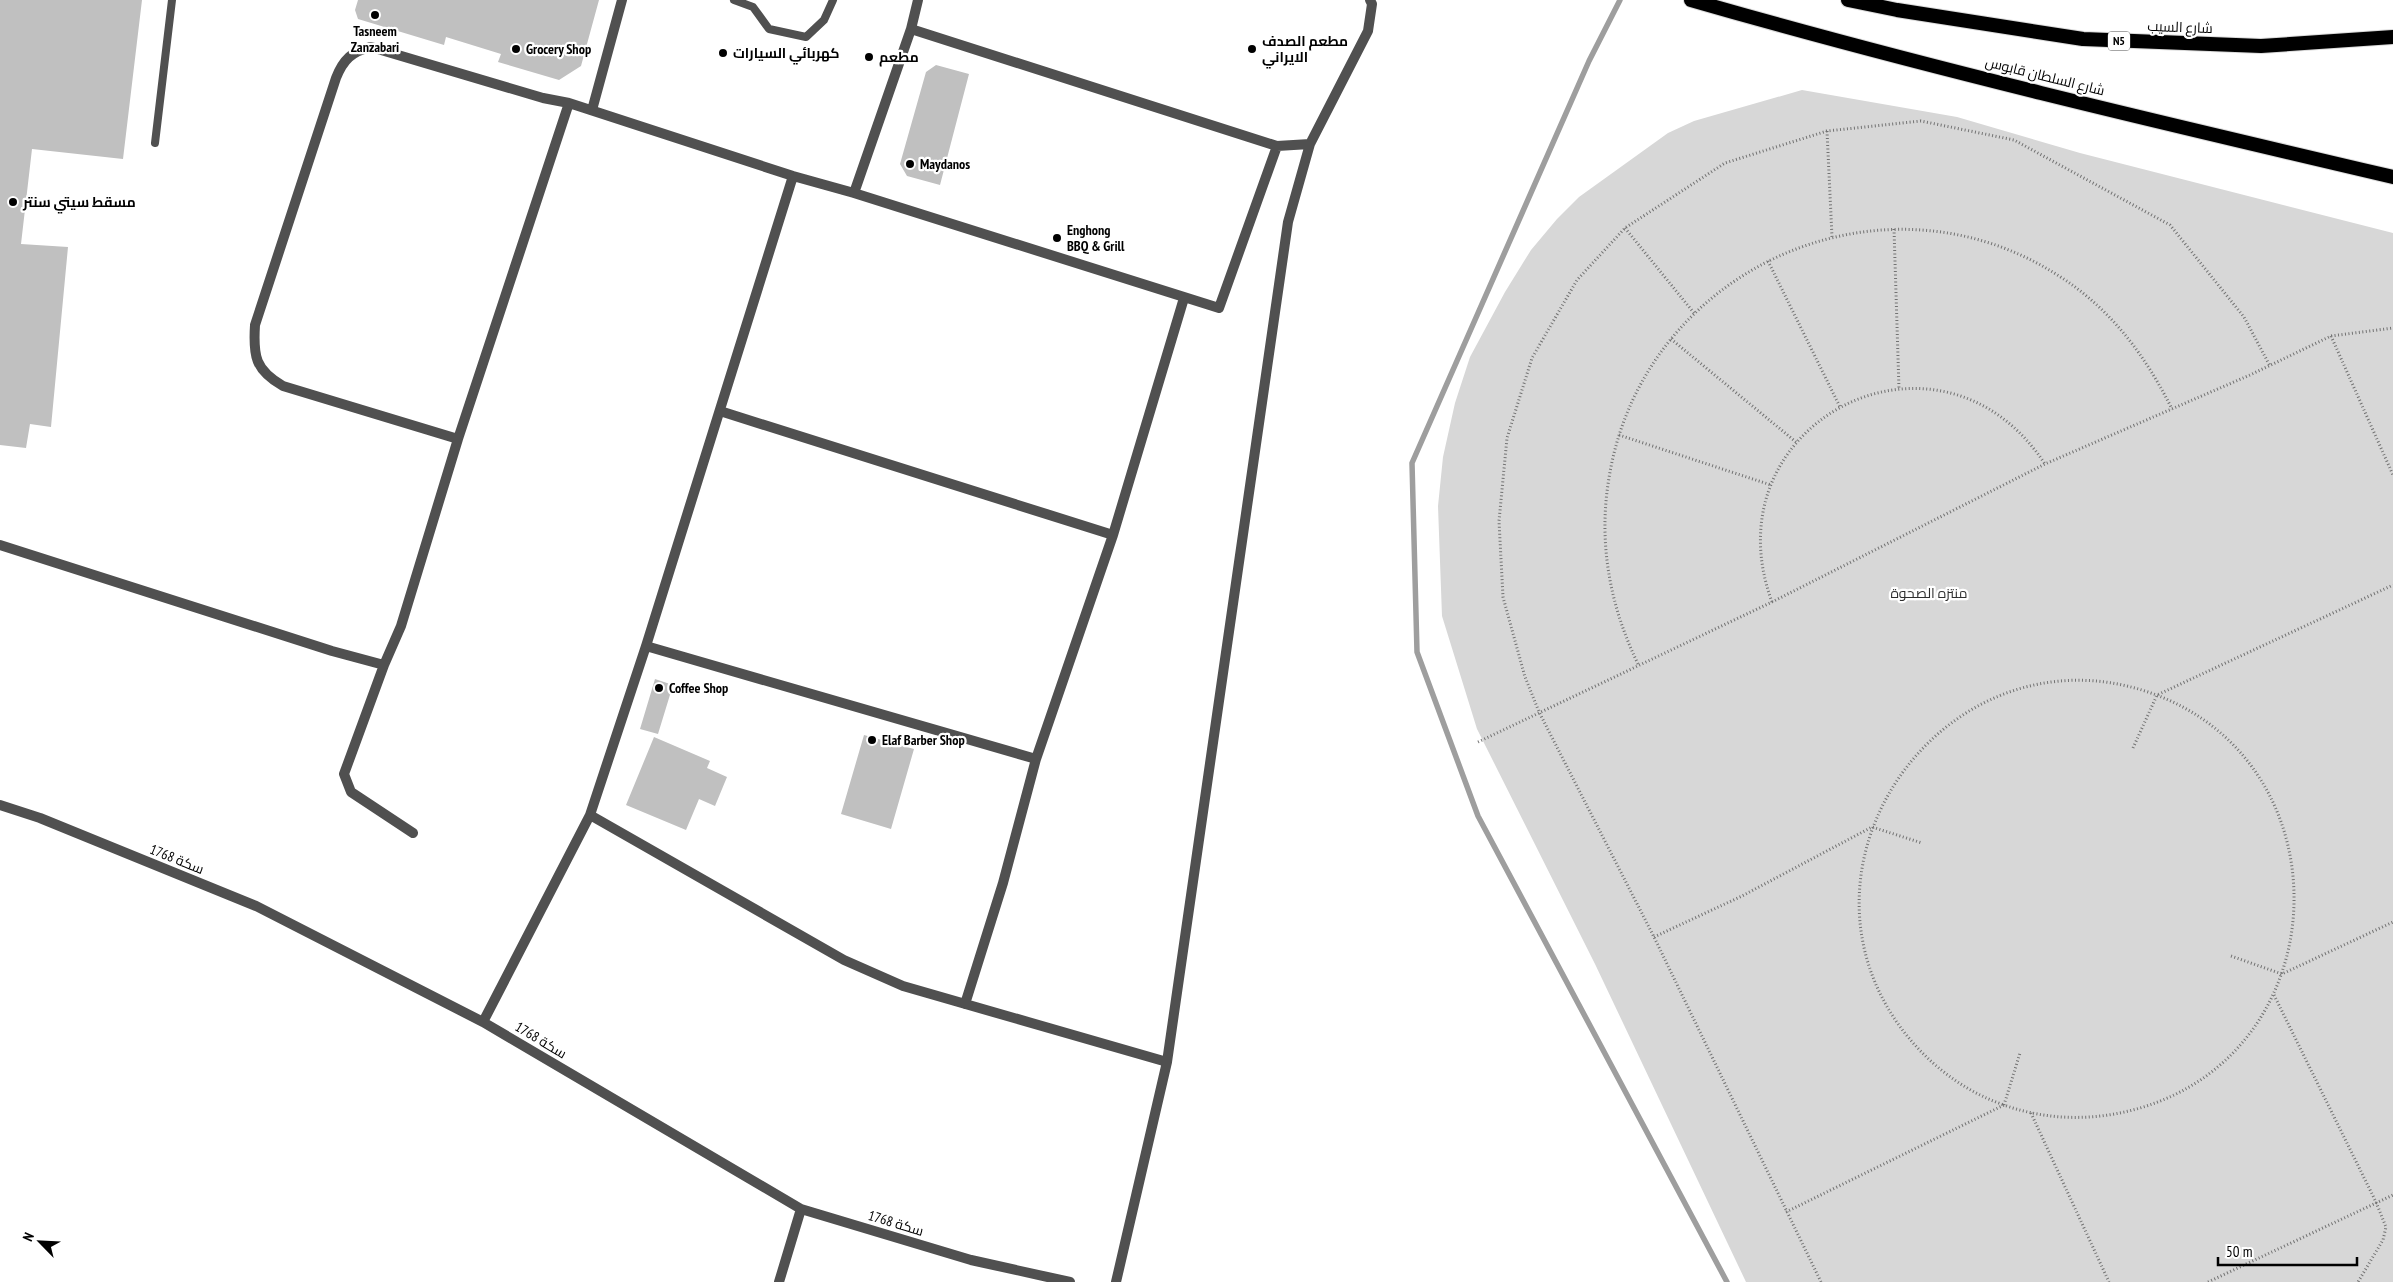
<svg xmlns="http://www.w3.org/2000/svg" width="2393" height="1282" font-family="'PT Sans Narrow',Cairo,sans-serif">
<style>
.green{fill:#d7d7d7}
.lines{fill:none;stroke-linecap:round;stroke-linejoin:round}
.stream{stroke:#9e9e9e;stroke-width:5.5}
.building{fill:#c0c0c0}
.trunk-casing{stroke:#dbdbdb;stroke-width:16}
.path{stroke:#727272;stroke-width:3;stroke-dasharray:1 2.5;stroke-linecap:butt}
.service{stroke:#505050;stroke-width:8}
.minor{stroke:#505050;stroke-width:10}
.trunk{stroke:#000;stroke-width:14}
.poi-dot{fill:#000;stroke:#fff;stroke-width:2}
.labels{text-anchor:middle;stroke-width:4.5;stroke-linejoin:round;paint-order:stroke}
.shield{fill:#fff;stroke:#4c4c4c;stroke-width:1}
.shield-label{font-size:12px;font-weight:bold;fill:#000}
.street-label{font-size:14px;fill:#000;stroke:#fff}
.poi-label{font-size:14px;font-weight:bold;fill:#000;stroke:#fff;text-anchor:start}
.park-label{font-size:14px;fill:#2e2e2e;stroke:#fff}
</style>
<rect width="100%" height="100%" fill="#fff"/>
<!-- green -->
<path class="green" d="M1802,90L1957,117L2080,153L2393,233V1282H1746L1595,964L1477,729L1442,616L1438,506L1443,457L1455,403L1470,357L1505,292L1531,250L1557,219L1579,197L1668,133L1694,121Z"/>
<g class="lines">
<!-- stream -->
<path class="stream" d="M1620,0L1589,61L1412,463L1417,652L1478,816L1727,1282"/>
</g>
<!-- building -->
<path class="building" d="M0,0H142L123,159L32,149L21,244L68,247L51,427L30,424L26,448L0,445Z
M358,0H599L581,66L559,80L498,62L501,54L446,37L444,45L358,19L355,10Z
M936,65L969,74L940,185L907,176L900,164L926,72Z
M655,679L673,685L658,734L640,729Z
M864,735L914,749L891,829L841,814Z
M654,737L710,761L707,768L727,777L715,806L699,799L686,830L626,805Z"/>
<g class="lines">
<defs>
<path id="trunk" d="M1691,0C1923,67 2158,122 2393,177
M1848,0L1897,10L2083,39L2261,46L2393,37"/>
</defs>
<!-- trunk casing -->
<use href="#trunk" class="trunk-casing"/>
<!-- path -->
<path class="path" d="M1827,131L1832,237
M1625,228L1694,313
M1894,229L1899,389
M1768,261L1840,407
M2331,336L2393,475
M1671,339L1796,442
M1619,435L1771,485
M1772,602C1706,423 1939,303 2045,464
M1638,664C1610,606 1598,543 1609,478C1642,270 1881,161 2059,276C2111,309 2145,355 2172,409
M1478,742L1772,602L2045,464L2250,375L2331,336L2393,328
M2133,748L2157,695L2393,585
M1654,937L1742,896L1872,827L1922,843
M2231,956L2282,974L2393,922
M2274,995L2376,1202L2386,1227L2383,1240L2358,1282
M2004,1105L2020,1053
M2031,1113L2109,1282
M1786,1212L2004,1105C2048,1121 2096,1121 2140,1108C2341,1049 2347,759 2148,692C1949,625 1777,859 1901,1028C1927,1063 1963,1091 2004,1105
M1821,1282L1654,937L1539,712L1525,677L1503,597L1499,521L1507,438L1532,358L1577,280L1625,228L1725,163L1827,131L1921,121L2014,140L2170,225L2244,317L2270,366
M2208,1282L2393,1195"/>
<!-- service -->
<path class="service" d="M734,0L753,7L769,29L806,37L824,20L833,0
M155,143L172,0"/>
<!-- minor -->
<path class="minor" d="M911,29L1277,146L1310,144
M592,110L622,0
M854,193L911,29L918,0
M720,411L1113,535
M458,439L283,386C255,370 253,356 255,325L336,78C343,60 352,51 371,47L543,98L569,103L793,176L854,193L1219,308L1277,146
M0,545L332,651L384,665L401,626L458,439L569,103
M646,646L1036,759
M384,665L344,774L351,792L413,833
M0,805L40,818L256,906L483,1022L801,1209L971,1260L1070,1282
M590,815L844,960L903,986L1167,1062
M965,1004L1003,883L1036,759L1113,535L1184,298
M483,1022L590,815L646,646L793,176
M779,1282L801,1209
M1116,1282L1167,1062L1288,222L1310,144L1368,31L1372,4L1370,0"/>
<!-- trunk -->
<use href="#trunk" class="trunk"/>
</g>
<!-- markers -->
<g class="poi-dot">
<circle cx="375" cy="15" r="5"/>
<circle cx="516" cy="49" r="5"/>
<circle cx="1252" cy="49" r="5"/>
<circle cx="723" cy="53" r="5"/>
<circle cx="869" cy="57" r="5"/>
<circle cx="910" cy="164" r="5"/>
<circle cx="13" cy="202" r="5"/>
<circle cx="1057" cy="238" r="5"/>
<circle cx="659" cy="688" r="5"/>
<circle cx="872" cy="740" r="5"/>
</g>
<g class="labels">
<!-- shield labels -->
<rect class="shield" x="2108" y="31.5" width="22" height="19" rx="4"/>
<g class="shield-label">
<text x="2119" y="45">N5</text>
</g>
<!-- street labels -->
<g class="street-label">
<text transform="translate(2180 27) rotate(2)" y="5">شارع السيب</text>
<text transform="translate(2045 76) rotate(14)" y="5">شارع السلطان قابوس</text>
<text transform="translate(177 859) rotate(22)" y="5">سكة 1768</text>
<text transform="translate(541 1040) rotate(31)" y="5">سكة 1768</text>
<text transform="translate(896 1223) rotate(17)" y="5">سكة 1768</text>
</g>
<!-- poi labels -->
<g class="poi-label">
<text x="375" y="36" text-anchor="middle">Tasneem<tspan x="375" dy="16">Zanzabari</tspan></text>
<text x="1262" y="46">مطعم الصدف<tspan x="1262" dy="16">الايراني</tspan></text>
<text x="526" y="54">Grocery Shop</text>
<text x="733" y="58">كهربائي السيارات</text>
<text x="879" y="62">مطعم</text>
<text x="920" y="169">Maydanos</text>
<text x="23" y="207">مسقط سيتي سنتر</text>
<text x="1067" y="235">Enghong<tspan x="1067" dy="16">BBQ &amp; Grill</tspan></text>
<text x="669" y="693">Coffee Shop</text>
<text x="882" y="745">Elaf Barber Shop</text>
</g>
<!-- park labels -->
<g class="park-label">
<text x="1929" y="598">منتزه الصحوة</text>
</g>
</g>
<!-- north arrow -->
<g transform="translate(40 1242) rotate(294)" stroke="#ffffff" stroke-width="4" paint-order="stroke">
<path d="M0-4L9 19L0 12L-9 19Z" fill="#000000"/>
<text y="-8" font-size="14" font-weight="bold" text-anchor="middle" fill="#000000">N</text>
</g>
<!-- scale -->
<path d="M2218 1257v8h139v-8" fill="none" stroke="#000000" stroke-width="2.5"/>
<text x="2226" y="1257" font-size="15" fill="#000000" stroke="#ffffff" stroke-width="4" paint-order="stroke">50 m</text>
</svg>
